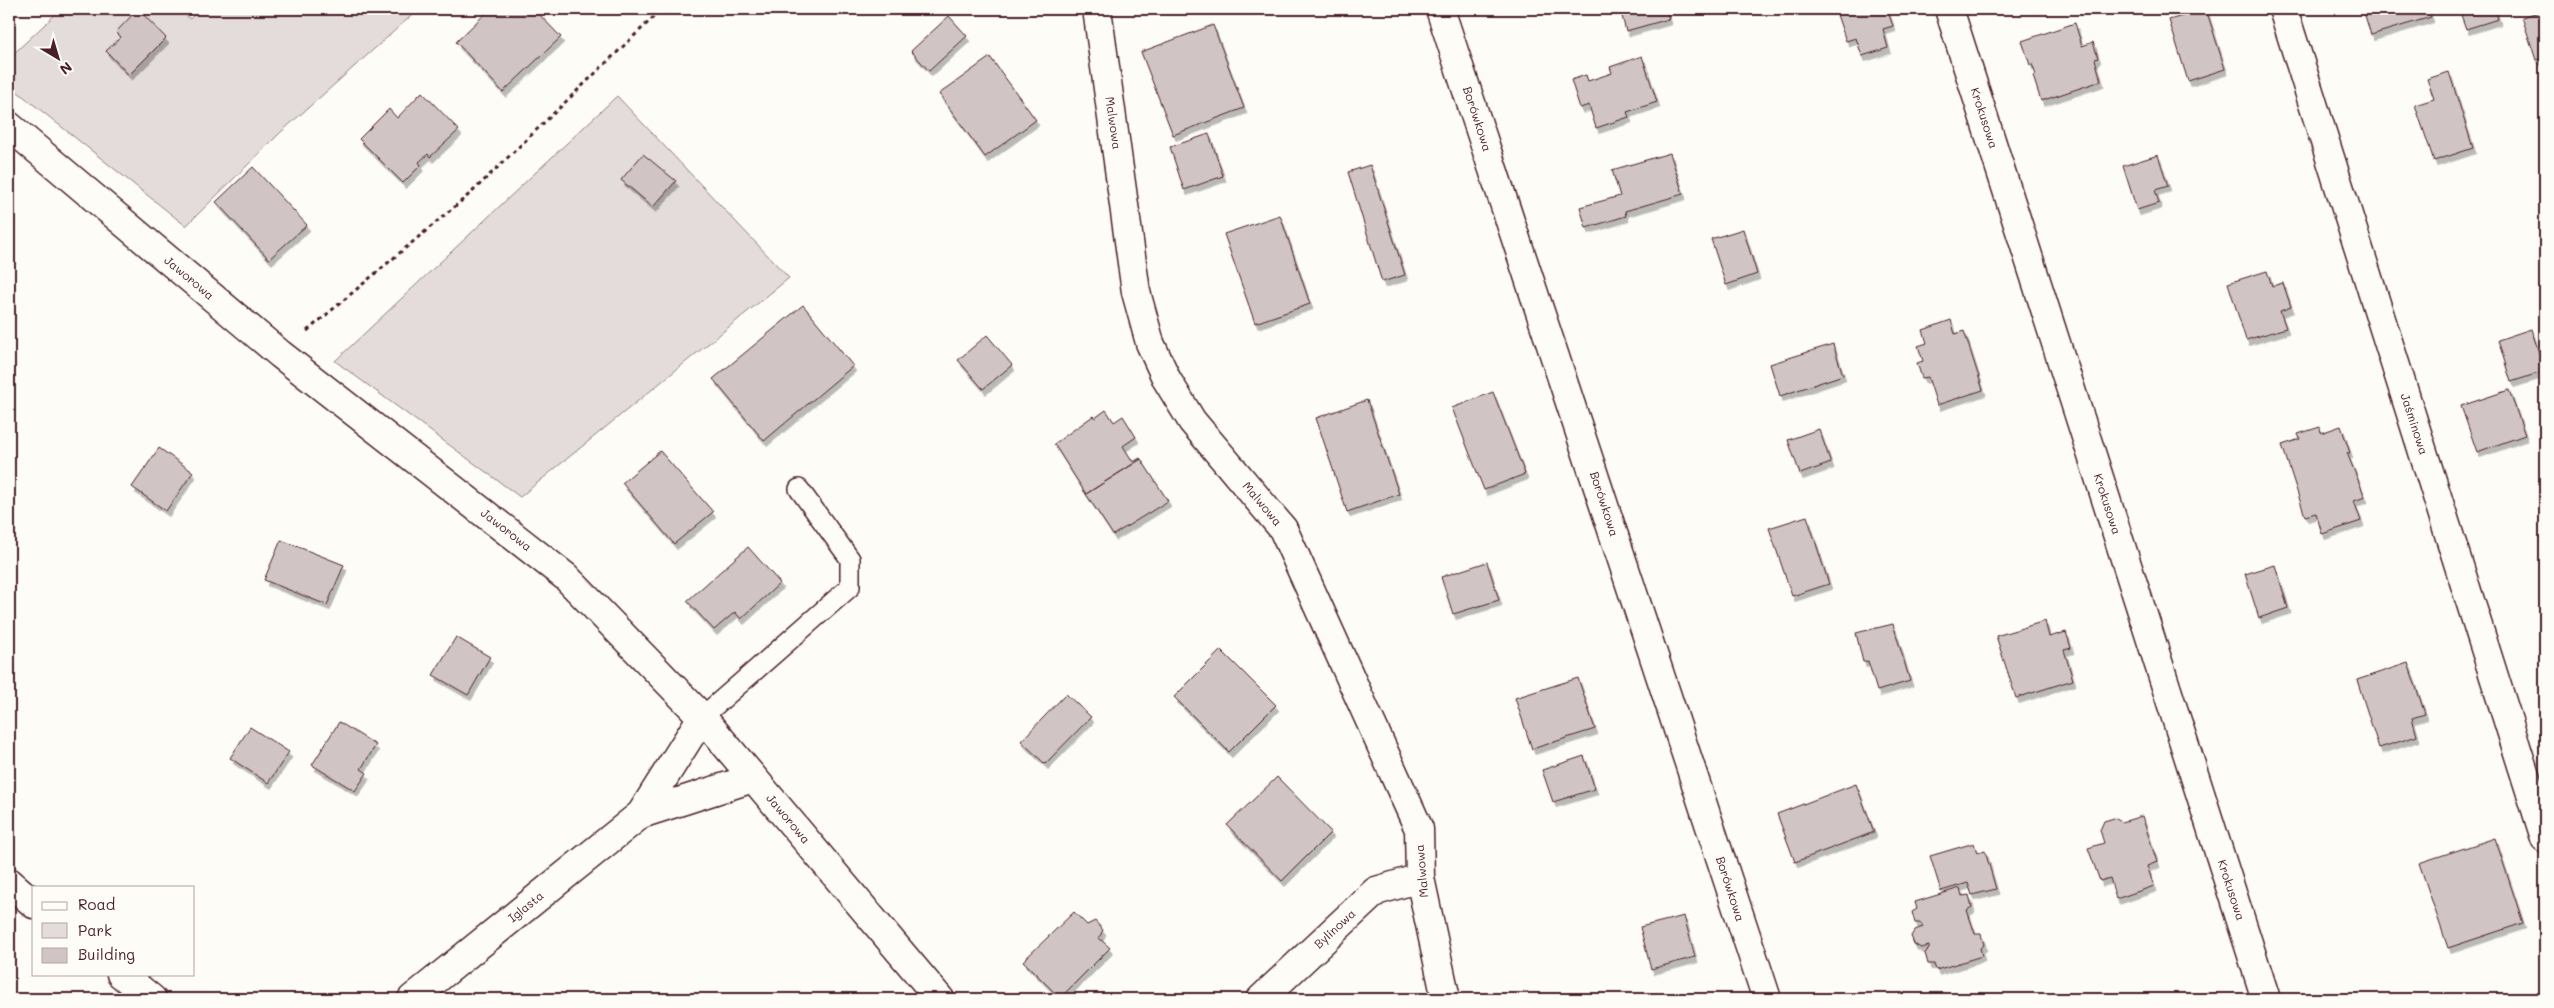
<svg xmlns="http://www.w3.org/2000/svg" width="2554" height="1008" font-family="Mali,sans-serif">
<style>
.green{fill:#e3dcda;stroke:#967e82}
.building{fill:#d0c5c4;stroke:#4a1f2b;filter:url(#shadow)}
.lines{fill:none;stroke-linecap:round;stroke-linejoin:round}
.service-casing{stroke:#4a1f2b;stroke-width:22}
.minor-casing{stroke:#4a1f2b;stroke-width:31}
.path{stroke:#4a1f2b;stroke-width:3;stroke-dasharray:4 4;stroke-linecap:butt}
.service{stroke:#fdfcf7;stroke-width:19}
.minor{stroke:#fdfcf7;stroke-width:28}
.labels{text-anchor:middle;stroke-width:4;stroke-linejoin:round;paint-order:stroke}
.street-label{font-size:12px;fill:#4a1f2b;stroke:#fdfcf7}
</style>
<defs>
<filter id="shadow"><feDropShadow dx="3" dy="5.5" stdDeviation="0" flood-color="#0004"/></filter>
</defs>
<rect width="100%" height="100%" fill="#fdfcf7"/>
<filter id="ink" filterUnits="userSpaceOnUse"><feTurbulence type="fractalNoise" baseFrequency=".02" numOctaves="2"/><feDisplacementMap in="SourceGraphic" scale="10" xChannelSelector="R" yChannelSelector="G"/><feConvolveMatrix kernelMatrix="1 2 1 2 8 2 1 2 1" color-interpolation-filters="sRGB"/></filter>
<g filter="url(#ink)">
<!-- green -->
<path class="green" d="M61,9H179L190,19L200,9H419L281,132L186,226L9,85V58Z
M617,96L789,278L520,497L335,361Z"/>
<!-- building -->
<path class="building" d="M138,9L166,38L129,75L106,51L121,37L116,32Z
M490,9H534L561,37L503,92L456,42Z
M1620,9H1666L1669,19L1626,31Z
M1835,9H1887L1893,26L1883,29L1888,48L1862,56L1856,38L1846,41Z
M2206,9L2225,69L2188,81L2169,20Z
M2363,9H2428L2431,17L2371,35Z
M2459,9H2495L2498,19L2466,29Z
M2545,10V57L2536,60L2522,17Z
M949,16L967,36L929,71L911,51Z
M2075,23L2082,46L2093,42L2098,58L2095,59L2101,81L2041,101L2033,76L2036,75L2032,64L2030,65L2022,41Z
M1213,25L1244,108L1173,135L1141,52Z
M1642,56L1657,102L1627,112L1629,117L1596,128L1589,105L1580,108L1571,80L1586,75L1588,81L1612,73L1610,67Z
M990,57L1036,120L985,157L939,94Z
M2449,72L2473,148L2434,161L2415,105L2434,99L2427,79Z
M422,92L459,130L430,157L428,154L419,162L421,165L403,183L359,139L389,109L397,118Z
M1209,134L1223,176L1184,190L1170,147Z
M1670,153L1683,194L1625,211L1626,216L1586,228L1580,207L1620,196L1612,170Z
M643,154L676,181L653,207L621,180Z
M2158,155L2168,186L2155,190L2159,203L2137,210L2123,166Z
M1370,165L1405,275L1382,282L1348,172Z
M253,167L307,225L269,259L216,202Z
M1280,215L1310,304L1255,323L1224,234Z
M1743,229L1757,274L1726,285L1711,239Z
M2267,271L2272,286L2283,283L2291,307L2280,311L2286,328L2246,340L2228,283Z
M803,305L853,366L764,441L713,379Z
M1951,320L1955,334L1964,331L1983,390L1937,405L1928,377L1922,378L1917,363L1923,361L1918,346L1927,343L1923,330Z
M2531,329L2545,371L2511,382L2498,340Z
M987,335L1012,365L983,389L958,360Z
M1833,344L1843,375L1780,396L1770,364Z
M2509,390L2525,435L2477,452L2461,406Z
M1493,392L1525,474L1484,490L1452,408Z
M1367,400L1399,494L1347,512L1316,418Z
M1106,410L1114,422L1123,416L1136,437L1123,446L1133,462L1140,458L1141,459L1086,494L1054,444L1093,416L1095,418Z
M2341,426L2350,453H2347L2365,497L2354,501L2361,521L2322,534L2316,513L2305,516L2282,445L2300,439L2298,434L2320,427L2321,433Z
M1819,429L1831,463L1800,474L1788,440Z
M159,448L193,472L166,511L132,487Z
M660,451L713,512L674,544L622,483Z
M1141,459L1168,501L1113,535L1086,494Z
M1807,516L1829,584L1792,596L1769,528Z
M281,540L344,565L327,605L264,580Z
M748,547L780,583L741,619L735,612L714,630L687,601Z
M1487,562L1499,600L1453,614L1441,577Z
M2275,565L2288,608L2259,618L2245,574Z
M2045,621L2049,637L2066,632L2071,648L2064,650L2073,680L2016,698L1996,636Z
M1893,624L1910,681L1877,691L1868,661L1863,662L1856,633Z
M456,637L490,657L468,695L433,675Z
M1221,650L1276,705L1229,752L1174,697Z
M2408,663L2425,714L2412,718L2417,736L2379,748L2357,680Z
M1578,678L1595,729L1532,749L1515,698Z
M1066,694L1091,717L1045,764L1021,741Z
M339,722L376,745L361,769L367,773L355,791L312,765Z
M250,727L289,752L268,783L230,758Z
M1584,756L1595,789L1553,802L1542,770Z
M1277,777L1331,832L1282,881L1227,825Z
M1856,784L1874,832L1795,862L1777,814Z
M2142,816L2157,862L2147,866L2154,886L2116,899L2110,878L2100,881L2088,848L2104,843L2100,830L2104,821L2114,818L2122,822Z
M2495,838L2523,923L2448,948L2419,863Z
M1974,843L1977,853L1985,851L1996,889L1972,895L1968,883L1941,891L1930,856Z
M1960,888L1962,896L1969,895L1972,907L1967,910L1975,934H1981L1984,945L1980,948L1982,956L1936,970L1934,964H1928L1925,953L1929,949V946L1921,948L1914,944L1911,936L1915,930L1923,927L1921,923H1915L1912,912L1917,909L1915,902Z
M1074,912L1087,925L1095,921L1103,930L1099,938L1110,948L1060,998L1023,961Z
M1684,916L1695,957L1651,969L1640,927Z"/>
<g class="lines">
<defs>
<path id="service" d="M702,717L850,587V559L799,489"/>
<path id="minor" d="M1097,9L1136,292L1150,343L1167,380L1192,421L1283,529L1419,829L1420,878L1446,999
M1440,9L1767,999
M1949,9L2266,999
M2283,9L2545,838
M9,126L280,354L566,577L702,717L940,999
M641,814L702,717
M9,882L34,904
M121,974L152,999
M412,999L641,814L753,778
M1261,999L1376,891L1420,878"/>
</defs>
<!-- service casing -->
<use href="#service" class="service-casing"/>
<!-- minor casing -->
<use href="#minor" class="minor-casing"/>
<!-- path -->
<path class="path" d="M307,331L472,192L662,9"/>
<!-- service -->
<use href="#service" class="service"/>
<!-- minor -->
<use href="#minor" class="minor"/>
</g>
</g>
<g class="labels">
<!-- street labels -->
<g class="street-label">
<text transform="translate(1984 118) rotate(72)" y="4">Krokusowa</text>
<text transform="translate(1477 119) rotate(72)" y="4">Borówkowa</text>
<text transform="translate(1113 123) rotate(82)" y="4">Malwowa</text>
<text transform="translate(189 278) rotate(40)" y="4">Jaworowa</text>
<text transform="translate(2414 424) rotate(72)" y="4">Jaśminowa</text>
<text transform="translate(1262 504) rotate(50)" y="4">Malwowa</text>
<text transform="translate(1604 504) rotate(72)" y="4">Borówkowa</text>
<text transform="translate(2107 504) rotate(72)" y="4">Krokusowa</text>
<text transform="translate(506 530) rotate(38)" y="4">Jaworowa</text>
<text transform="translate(788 819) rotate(50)" y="4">Jaworowa</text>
<text transform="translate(1422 871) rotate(-95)" y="4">Malwowa</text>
<text transform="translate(1730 889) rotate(72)" y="4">Borówkowa</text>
<text transform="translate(2231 890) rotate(72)" y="4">Krokusowa</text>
<text transform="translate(526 907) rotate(-39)" y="4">Iglasta</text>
<text transform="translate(1335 929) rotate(-43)" y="4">Bylinowa</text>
</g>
</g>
<!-- margin -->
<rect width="2554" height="1008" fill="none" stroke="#fdfcf7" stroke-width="30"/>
<rect x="15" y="15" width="2524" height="978" fill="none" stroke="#4a1f2b" stroke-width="2" filter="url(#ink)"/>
<!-- legend -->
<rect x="32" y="886" width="162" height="90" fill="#fdfcf7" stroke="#b5a4a5"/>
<rect x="42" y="902" width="25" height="8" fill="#fdfcf7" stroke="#b5a4a5"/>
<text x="78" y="910" font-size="15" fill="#4a1f2b">Road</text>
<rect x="42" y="923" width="25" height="15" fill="#e3dcda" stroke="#b5a4a5"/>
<text x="78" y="936" font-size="15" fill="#4a1f2b">Park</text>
<rect x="42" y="948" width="25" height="15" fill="#d0c5c4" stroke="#b5a4a5"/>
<text x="78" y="960" font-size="15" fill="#4a1f2b">Building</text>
<!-- north arrow -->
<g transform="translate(58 58) rotate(142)" stroke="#fdfcf7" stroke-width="4" paint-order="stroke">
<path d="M0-4L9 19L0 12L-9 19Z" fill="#4a1f2b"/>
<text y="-8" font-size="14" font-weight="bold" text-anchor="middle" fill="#4a1f2b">N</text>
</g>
</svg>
